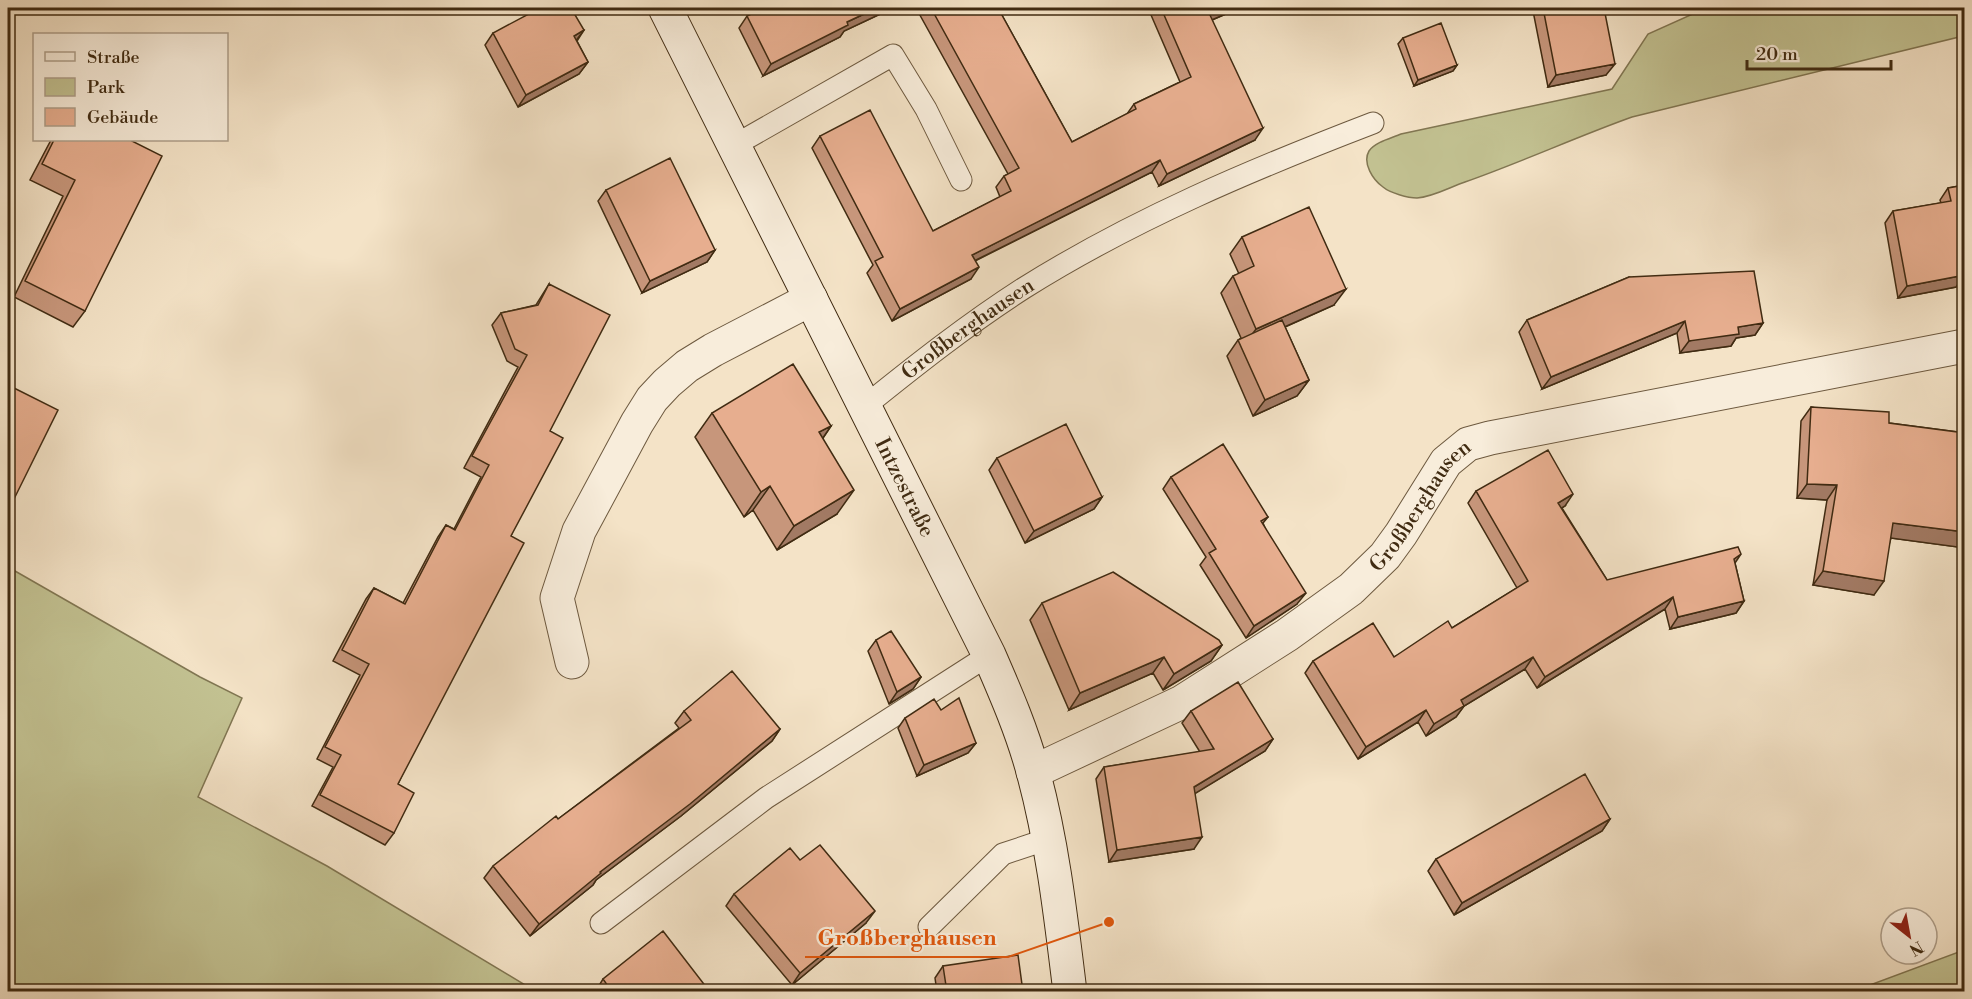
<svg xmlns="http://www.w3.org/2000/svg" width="1972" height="999" font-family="'Libre Bodoni',serif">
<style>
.green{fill:#c2c191;stroke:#817652;stroke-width:1.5}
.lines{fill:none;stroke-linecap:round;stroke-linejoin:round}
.service-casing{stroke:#6d593f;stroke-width:23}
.minor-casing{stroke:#6d593f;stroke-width:35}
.secondary-casing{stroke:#402b12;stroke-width:35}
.service{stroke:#f8eddb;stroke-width:21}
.minor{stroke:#f8eddb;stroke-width:33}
.secondary{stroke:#f8eddb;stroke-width:33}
.wall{fill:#c7967b;stroke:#402b12;stroke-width:1.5}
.shaded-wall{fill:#a27a64;stroke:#402b12;stroke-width:1.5}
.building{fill:#e7ae8f;stroke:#402b12;stroke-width:1.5}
.labels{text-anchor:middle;stroke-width:4.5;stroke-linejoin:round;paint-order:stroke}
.street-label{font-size:21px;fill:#402b12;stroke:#f8eddb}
.leader{fill:none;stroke:#e0570c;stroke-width:2}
.callout-dot{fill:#e0570c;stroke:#f8eddb;stroke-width:2}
.callout-label{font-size:22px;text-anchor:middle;font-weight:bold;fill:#e0570c;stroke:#f8eddb;stroke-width:4.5;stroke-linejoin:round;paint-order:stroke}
</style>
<rect width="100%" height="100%" fill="#f4e3c7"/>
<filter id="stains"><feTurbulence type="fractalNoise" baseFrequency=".00333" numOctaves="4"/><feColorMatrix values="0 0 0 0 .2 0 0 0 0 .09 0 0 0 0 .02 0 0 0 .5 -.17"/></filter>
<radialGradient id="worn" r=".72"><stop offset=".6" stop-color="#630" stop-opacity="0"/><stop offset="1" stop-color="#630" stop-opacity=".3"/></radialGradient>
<!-- green -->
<path class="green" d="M1706,8H1964V34L1963,36L1632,117C1576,137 1522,162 1465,182C1450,187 1433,197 1417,198C1408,198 1390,193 1383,187C1373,180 1362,163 1369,151C1375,142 1392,138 1401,134L1612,89L1648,34Z
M8,567L200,677L242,698L198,797L327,866L527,986L533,991H8Z
M1964,950V991H1853H1854Z"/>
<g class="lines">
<defs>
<g id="service">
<path d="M735,145L893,55L926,109L961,180"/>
<path id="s1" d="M864,407C916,365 968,324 1024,288C1134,219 1253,169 1373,123"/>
<path d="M601,923L766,798L989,655"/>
<path d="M929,927L1003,854L1048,839"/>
</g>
<g id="minor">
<path d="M572,662L557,598L579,531L637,423L652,399L667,383L687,366L713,350L811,299"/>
<path id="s2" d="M1033,772L1182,702L1287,635L1351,589L1385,556L1401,534L1446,462L1468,444L1490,438L1964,346"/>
</g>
<g id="secondary">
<path id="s3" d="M665,8L989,655C1006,694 1023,733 1034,775C1053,846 1061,919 1070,992"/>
</g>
</defs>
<!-- service casing -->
<use href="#service" class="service-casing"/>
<!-- minor casing -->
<use href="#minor" class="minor-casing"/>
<!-- secondary casing -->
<use href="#secondary" class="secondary-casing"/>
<!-- service -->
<use href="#service" class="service"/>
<!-- minor -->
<use href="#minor" class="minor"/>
<!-- secondary -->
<use href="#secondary" class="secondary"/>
</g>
<!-- wall -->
<path class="wall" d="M765,8H893L844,31L840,37L763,76L739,28L747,16Z
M916,8H998L1072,142L1127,114L1134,104L1180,82L1148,8H1237L1235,10L1212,20L1255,140L1159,186L1152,172L975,261L971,279L892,321L867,273L873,265L812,148L820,136L933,231L1000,197L996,187L1004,176L1008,174Z
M1535,8H1604L1606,75L1548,87L1533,11Z
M584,30L577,41L588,62L579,74L518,107L485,45L493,33Z
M1403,38L1457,65L1453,71L1414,86L1398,44Z
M51,140H130L85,311L73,327L14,297L63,196L30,180Z
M1965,185L1956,287L1898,298L1885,223L1893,211L1941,203L1940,200L1948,188Z
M606,190L715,250L707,262L642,293L598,201Z
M1242,237L1334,305L1285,327L1309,380L1297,396L1253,416L1227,356L1238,340L1241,338L1221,293L1233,276L1239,274L1230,254Z
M1629,277L1763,323L1755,335L1736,338L1731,346L1680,353L1677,333L1542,389L1519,332L1527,320Z
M549,284L550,431L511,536L398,784L394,833L385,845L312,806L333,767L317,759L360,675L333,661L366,599L374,588L403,603L438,537L446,525L454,529L481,477L464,468L518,367L507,361L492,325L501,313L536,305Z
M8,385L13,501L8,509Z
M1811,407L1889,423L1965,433V548L1891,538L1874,595L1813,585L1827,500L1797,498L1801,421Z
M712,413L831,426L823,438L837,514L777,550L753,510L744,517L695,437Z
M997,458L1102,497L1094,509L1025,543L989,470Z
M1171,477L1268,517L1263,523L1297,604L1246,638L1200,565L1206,557L1163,489Z
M1476,491L1565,506L1562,508L1607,580L1735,563L1744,601L1736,613L1670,629L1665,609L1537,688L1525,669L1464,706L1456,717L1426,736L1418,722L1358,759L1305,673L1313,661L1394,657L1452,628L1517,588L1468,503Z
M1042,603L1222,645L1211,661L1163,690L1153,673L1069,710L1030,620Z
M876,640L921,677L913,689L889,704L868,651Z
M941,710L976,743L968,753L917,776L898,728L905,718Z
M684,711L780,729L772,741L681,816L596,880L593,885L530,936L484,878L493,866L558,819L679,728L675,723Z
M1191,711L1273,739L1265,751L1195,793L1194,849L1109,862L1096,779L1104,767L1200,752L1182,723Z
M1610,819L1602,831L1454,915L1428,871L1436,859Z
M800,860L866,923L792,985L726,906L734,894Z
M943,966L1023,992H937L935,978Z
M603,979L710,992H595Z"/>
<!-- shaded-wall -->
<path class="shaded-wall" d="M877,8H893L844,31L840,37L763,76L771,64L847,22Z
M1221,8H1237L1235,10L1200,25L1209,13Z
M584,30L575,42L574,36Z
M588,62L579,74L518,107L526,95Z
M1615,64L1606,75L1548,87L1556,75Z
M1457,65L1453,71L1414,86L1418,80Z
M1263,128L1255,140L1159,186L1167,174Z
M1160,160L1152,172L964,266L972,255Z
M715,250L707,262L642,293L650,281Z
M979,267L971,279L892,321L900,309Z
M1965,275L1956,287L1898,298L1907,286Z
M1346,289L1334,305L1244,345L1256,329Z
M1685,321L1677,333L1542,389L1551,377Z
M1763,323L1755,335L1736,338L1731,346L1680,353L1689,341L1738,327Z
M1309,380L1297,396L1253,416L1265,400Z
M831,426L814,451L819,432Z
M1807,484L1837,485L1827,500L1797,498Z
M770,486L753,510L744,517L761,492Z
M854,490L837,514L777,550L794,526Z
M1573,494L1565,506L1550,515L1558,503Z
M1102,497L1094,509L1025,543L1034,531Z
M1893,523L1965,532V548L1883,537Z
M1741,554L1733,566L1734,559Z
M1823,571L1884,581L1874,595L1813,585Z
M1306,593L1297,604L1246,638L1254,626Z
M1673,597L1665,609L1537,688L1545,677Z
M1744,601L1736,613L1670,629L1678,617Z
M1222,645L1211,661L1163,690L1174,674Z
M1164,657L1153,673L1069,710L1080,693Z
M1533,657L1525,669L1464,706L1456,717L1426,736L1434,724L1461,700Z
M921,677L913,689L889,704L897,692Z
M1426,710L1418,722L1358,759L1366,747Z
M780,729L772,741L681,816L596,880L593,885L530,936L539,924L600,872Z
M1273,739L1265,751L1186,799L1194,787Z
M976,743L968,753L917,776L924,765Z
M1610,819L1602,831L1454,915L1462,903Z
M1202,837L1194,849L1109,862L1117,850Z
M875,911L866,923L792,985L800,973Z"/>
<!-- building -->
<path class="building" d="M540,8H571L584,30L574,36L588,62L526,95L493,33Z
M765,8H877L847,22L848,25L771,64L747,16Z
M931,8H998L1072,142L1136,109L1134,104L1191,77L1161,8H1221L1209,13L1263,128L1167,174L1160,160L972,255L979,267L900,309L875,261L883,257L820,136L870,110L933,231L1011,191L1004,176L1019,168Z
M1543,8H1604L1615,64L1556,75Z
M1441,23L1457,65L1418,80L1403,38Z
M54,140H130L162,156L85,311L25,281L75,180L42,164Z
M670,158L715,250L650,281L606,190Z
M1965,185V264H1963L1965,275L1907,286L1893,211L1951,201L1948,188Z
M1309,207L1346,289L1256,329L1233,276L1254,266L1242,237Z
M1754,271L1763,323L1738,327L1739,334L1689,341L1685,321L1551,377L1527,320L1629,277Z
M549,284L610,315L550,431L563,438L511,536L524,543L398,784L414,793L394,833L320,795L341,755L325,747L369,664L342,650L374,588L405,604L446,525L455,530L489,465L472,456L527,355L515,349L501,313L538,305Z
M1282,320L1309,380L1265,400L1238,340Z
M793,364L831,426L819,432L854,490L794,526L770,486L761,492L712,413Z
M8,385L58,410L13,501L8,498Z
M1811,407L1889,412V423L1965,433V532L1893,523L1884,581L1823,571L1837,485L1807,484Z
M1066,424L1102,497L1034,531L997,458Z
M1223,444L1268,517L1261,521L1306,593L1254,626L1209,553L1216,549L1171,477Z
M1548,450L1573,494L1558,503L1607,580L1738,547L1741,554L1734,559L1744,601L1678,617L1673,597L1545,677L1533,657L1461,700L1464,706L1434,724L1426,710L1366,747L1313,661L1373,623L1394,657L1448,621L1452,628L1528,581L1476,491Z
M1113,572L1219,640L1222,645L1174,674L1164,657L1080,693L1042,603Z
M891,631L921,677L897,692L876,640Z
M732,671L780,729L690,804L600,872L601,873L539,924L493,866L556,816L558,819L691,720L684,711Z
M1238,682L1273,739L1194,787L1202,837L1117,850L1104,767L1214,749L1191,711Z
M959,698L976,743L924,765L905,718L934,699L941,710Z
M1585,774L1610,819L1462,903L1436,859Z
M820,845L875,911L800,973L734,894L790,848L800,860Z
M663,931L710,992H612L603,979Z
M1018,955L1023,992H947L943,966Z"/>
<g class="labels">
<!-- street labels -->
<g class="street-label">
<text dy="7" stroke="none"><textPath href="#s1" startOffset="130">Großberghausen</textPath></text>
<text dy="7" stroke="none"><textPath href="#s3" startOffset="536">Intzestraße</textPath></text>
<text dy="7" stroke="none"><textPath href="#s2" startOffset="477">Großberghausen</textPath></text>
</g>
</g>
<!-- callouts -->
<path class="leader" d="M1109 922L1008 957H805"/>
<circle class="callout-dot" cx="1109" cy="922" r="6"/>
<g class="callout-label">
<text x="907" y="945">Großberghausen</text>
</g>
<!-- margin -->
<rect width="1972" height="999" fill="none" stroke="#f4e3c7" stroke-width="30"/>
<rect x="9" y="9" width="1954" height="981" fill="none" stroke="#402b12" stroke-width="3"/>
<rect x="15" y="15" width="1942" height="969" fill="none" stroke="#402b12" stroke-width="1.5"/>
<!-- legend -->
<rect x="33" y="33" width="195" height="108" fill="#f8eddb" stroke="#ae9f8b" stroke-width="1.5"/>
<rect x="45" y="52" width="30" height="9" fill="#f8eddb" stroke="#ae9f8b" stroke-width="1.5"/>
<text x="87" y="63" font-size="18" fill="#402b12">Straße</text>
<rect x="45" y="78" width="30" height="18" fill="#c2c191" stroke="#ae9f8b" stroke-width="1.5"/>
<text x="87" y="93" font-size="18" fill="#402b12">Park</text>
<rect x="45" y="108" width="30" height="18" fill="#e7ae8f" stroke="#ae9f8b" stroke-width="1.5"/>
<text x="87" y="123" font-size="18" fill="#402b12">Gebäude</text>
<!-- north arrow -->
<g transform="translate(1909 936) rotate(149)"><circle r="28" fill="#f8eddb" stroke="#ae9f8b" stroke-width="1.5"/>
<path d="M0-4.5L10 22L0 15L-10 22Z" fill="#8f2418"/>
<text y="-9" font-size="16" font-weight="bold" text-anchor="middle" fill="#402b12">N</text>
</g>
<!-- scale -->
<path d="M1747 60v9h144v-9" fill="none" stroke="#402b12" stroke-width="3"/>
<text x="1756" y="60" font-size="18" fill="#402b12" stroke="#f8eddb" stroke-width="4.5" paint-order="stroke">20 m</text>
<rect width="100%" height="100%" filter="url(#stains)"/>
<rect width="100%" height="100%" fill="url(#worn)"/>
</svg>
